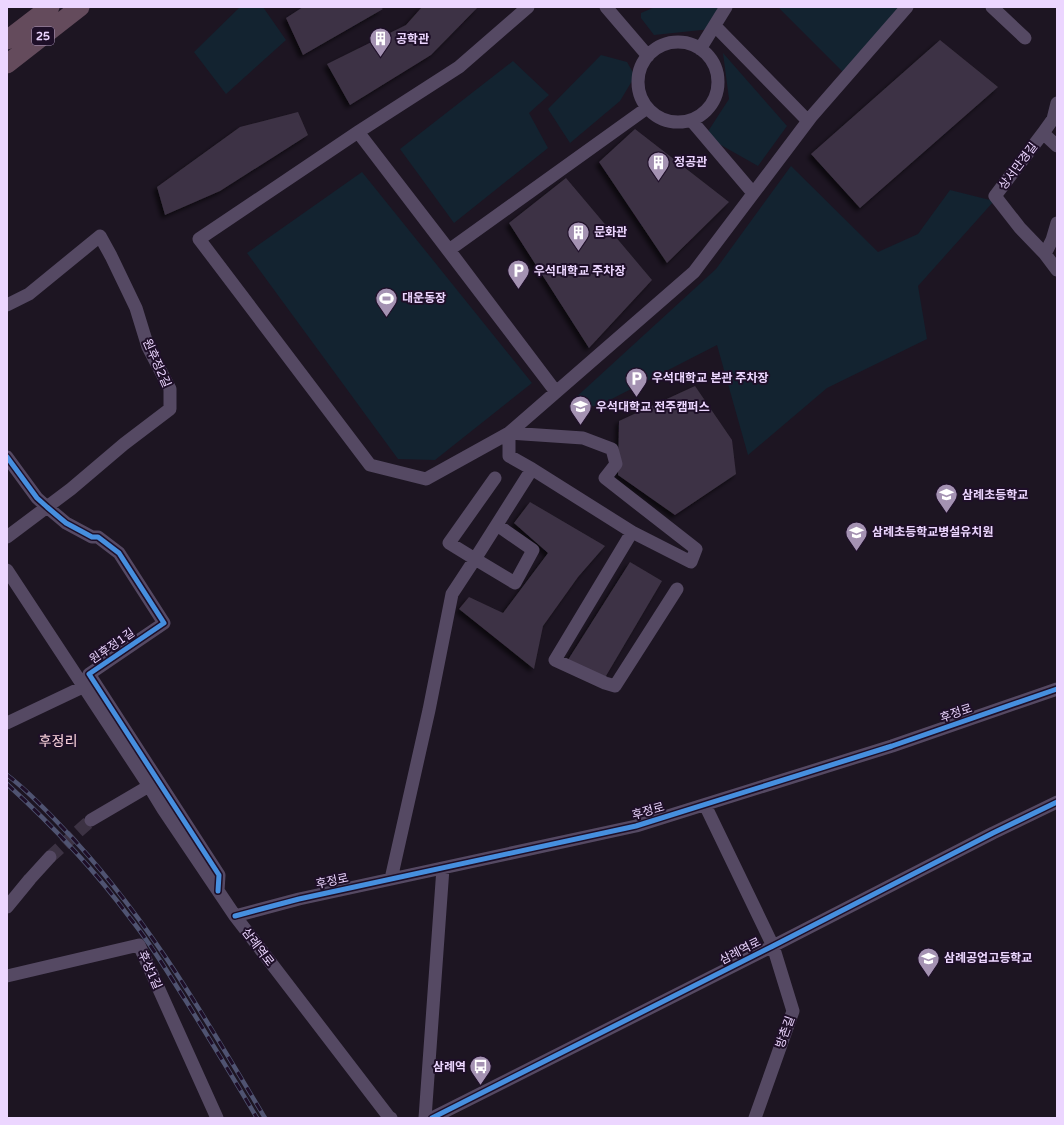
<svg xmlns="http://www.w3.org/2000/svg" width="1064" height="1125" font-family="'Varela Round','Noto Sans KR',sans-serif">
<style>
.green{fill:#132330}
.building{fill:#3d3344;filter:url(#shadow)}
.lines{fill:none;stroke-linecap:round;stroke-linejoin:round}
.minor-tunnel{stroke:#3c3243;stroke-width:13;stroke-dasharray:13 6;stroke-linecap:butt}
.minor{stroke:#554963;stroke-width:13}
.highway{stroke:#644b5c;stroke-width:19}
.rail-casing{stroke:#4f5371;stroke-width:4.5}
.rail{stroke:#1e0f28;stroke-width:3;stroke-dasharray:9;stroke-linecap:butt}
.cycleway-casing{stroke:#1e0f28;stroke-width:8}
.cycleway{stroke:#468fdf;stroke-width:5}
.labels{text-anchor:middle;stroke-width:4;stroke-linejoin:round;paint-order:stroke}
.shield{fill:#1e0f28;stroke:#ae9abe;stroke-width:1}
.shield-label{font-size:11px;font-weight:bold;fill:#ecd6ff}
.poi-label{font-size:12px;font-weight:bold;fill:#ecd6ff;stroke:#1e0f28;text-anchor:start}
.street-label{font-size:12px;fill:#ecd6ff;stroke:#1e0f28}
.quarter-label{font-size:14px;fill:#ffd8e0;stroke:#1e0f28}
</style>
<defs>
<filter id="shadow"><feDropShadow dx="-3.5" dy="3.5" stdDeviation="2" flood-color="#0009"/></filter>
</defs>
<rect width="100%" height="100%" fill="#1d1522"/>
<!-- green -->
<path class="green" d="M240,7H263L286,40L226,94L194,52Z
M655,7H724L711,29L654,35L641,18V13Z
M778,7H902L844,73Z
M723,53L787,126L758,166L705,136L729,99Z
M601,55L627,62L635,76L620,101L570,143L548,109Z
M513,61L549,95L529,113L548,148L454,223L400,149Z
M791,166L878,252L918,234L950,190L994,201L918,286L927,339L827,388L748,455L717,345L596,407L573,400L716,269Z
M362,172L532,383L435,460L398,459L247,253Z"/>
<!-- building -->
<path class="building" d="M303,7H380L383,9L303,55L286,18Z
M422,7H478L431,55L350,105L327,64L406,25Z
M940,40L998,87L860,208L811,154Z
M298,112L308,135L220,191L165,215L157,187L240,127Z
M635,129L729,202L667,263L599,162Z
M566,178L652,280L589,348L509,223Z
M695,386L732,440L736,474L675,515L618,475L619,421Z
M530,502L605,546L578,577L543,626L534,669L459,609L469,597L503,613L548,553L514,523Z
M630,562L662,581L603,681L566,663Z"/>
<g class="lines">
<!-- minor-tunnel -->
<path class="minor-tunnel" d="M50,857L91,820"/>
<!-- minor -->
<path class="minor" d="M528,7L459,67L358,132L199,239L370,465L426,479L509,433L694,272L811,117L907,7
M606,7L648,56
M992,7L1025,38
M715,26L808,121
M638 82a40 40 0 1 1 80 0a40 40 0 1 1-80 0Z
M700,49L726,7
M1057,103L1053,119L1043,133L1057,146
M691,120L753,193
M358,132L449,250L556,392Z
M1043,133L995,196L1020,228L1045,254L1057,270
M449,250L647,108
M1045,254L1052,240L1057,223
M7,305L29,294L100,236L111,256L136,308L148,347L170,389V409L124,444L71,489L7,537
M7,457L37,498L47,507L66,523L92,537H98L119,553L164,623L89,674L219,875L218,891
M532,469L632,532L555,660L605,683L615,686L677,589
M495,478L449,543L475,559L532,469L509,456V433L583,438L612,449L616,464L605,478L696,549L691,562L632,532
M7,570L149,786
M7,723L85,686L88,678
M705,805L773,946L793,1011L755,1118
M91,820L149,786L163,809L235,916L389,1117L391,1118
M391,879L429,710L452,594L475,559L515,583L533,550L497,525
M7,907L30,879L50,857
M235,916L299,899L636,826L892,746L1057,689
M7,976L139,945L217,1118
M425,1118L443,868
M432,1118L773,946L993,833L1057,802"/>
<!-- highway -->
<path class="highway" d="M7,40L50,7
M7,64L80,7"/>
<defs>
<path id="rail" d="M7,775C27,790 45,809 62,827C145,913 204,1016 265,1118
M7,784C52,825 94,869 130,918C151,944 168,973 186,1001C210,1040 234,1079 257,1118"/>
</defs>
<!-- rail casing -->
<use href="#rail" class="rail-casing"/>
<!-- rail -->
<use href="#rail" class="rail"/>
<defs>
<path id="cycleway" d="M7,457L37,498L47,507L66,523L92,537H98L119,553L164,623L89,674L219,875L218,891
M235,916L299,899L636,826L892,746L1057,689
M432,1118L773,946L993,833L1057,802"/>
</defs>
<!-- cycleway casing -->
<use href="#cycleway" class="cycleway-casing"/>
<!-- cycleway -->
<use href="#cycleway" class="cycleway"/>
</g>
<!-- icons -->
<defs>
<symbol id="building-pin" viewBox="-11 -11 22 30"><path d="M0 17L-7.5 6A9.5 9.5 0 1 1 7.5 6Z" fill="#a492b2" stroke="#1e0f28"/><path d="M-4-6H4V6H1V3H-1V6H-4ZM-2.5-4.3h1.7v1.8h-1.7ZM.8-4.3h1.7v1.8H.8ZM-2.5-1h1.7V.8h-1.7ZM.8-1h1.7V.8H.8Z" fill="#fff"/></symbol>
<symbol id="parking-pin" viewBox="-11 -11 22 30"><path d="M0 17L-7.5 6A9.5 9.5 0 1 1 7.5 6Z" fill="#a492b2" stroke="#1e0f28"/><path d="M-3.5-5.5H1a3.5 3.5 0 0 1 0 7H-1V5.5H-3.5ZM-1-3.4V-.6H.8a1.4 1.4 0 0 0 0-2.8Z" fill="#fff"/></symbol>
<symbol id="stadium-pin" viewBox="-11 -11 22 30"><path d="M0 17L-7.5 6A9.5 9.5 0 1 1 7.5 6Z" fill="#a492b2" stroke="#1e0f28"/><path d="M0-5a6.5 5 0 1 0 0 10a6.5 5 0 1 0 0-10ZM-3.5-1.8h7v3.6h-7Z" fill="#fff"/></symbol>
<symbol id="university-pin" viewBox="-11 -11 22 30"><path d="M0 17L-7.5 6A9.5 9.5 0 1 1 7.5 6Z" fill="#a492b2" stroke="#1e0f28"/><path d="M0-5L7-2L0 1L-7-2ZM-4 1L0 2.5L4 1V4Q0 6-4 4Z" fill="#fff"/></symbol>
<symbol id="school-pin" viewBox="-11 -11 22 30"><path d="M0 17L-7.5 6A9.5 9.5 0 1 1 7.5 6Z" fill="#a492b2" stroke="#1e0f28"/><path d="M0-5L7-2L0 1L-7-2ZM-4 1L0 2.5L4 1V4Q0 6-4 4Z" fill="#fff"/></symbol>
<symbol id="bus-pin" viewBox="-11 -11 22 30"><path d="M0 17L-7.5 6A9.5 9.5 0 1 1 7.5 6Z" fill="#a492b2" stroke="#1e0f28"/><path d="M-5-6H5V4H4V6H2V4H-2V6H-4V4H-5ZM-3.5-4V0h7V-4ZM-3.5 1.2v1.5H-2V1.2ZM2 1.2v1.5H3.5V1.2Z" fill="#fff"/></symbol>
</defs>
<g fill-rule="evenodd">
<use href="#building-pin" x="368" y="26" width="25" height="34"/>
<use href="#building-pin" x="646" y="150" width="25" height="34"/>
<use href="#building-pin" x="566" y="220" width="25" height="34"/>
<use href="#parking-pin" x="506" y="258" width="25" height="34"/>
<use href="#stadium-pin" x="374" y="286" width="25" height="34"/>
<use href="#parking-pin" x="624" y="366" width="25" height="34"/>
<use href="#university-pin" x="568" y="394" width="25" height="34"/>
<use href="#school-pin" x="934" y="482" width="25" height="34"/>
<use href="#school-pin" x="844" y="520" width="25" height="34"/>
<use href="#school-pin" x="916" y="946" width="25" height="34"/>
<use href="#bus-pin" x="468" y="1054" width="25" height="34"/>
</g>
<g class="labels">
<!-- shield labels -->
<rect class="shield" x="32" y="27" width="22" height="18" rx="3"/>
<g class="shield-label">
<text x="43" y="40">25</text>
</g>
<!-- poi labels -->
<g class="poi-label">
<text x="396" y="43">공학관</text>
<text x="674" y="166">정공관</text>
<text x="594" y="236">문화관</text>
<text x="534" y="275">우석대학교 주차장</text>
<text x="402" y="302">대운동장</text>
<text x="652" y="382">우석대학교 본관 주차장</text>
<text x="596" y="411">우석대학교 전주캠퍼스</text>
<text x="962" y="499">삼례초등학교</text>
<text x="872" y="536">삼례초등학교병설유치원</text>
<text x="944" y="962">삼례공업고등학교</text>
<text x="466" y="1071" text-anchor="end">삼례역</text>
</g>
<!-- street labels -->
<g class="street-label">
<text transform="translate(1018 166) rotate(-53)" y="4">상서만경길</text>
<text transform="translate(157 363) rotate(66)" y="4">원후정2길</text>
<text transform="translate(112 646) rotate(-35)" y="4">원후정1길</text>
<text transform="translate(956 713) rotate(-19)" y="4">후정로</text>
<text transform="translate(648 811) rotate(-16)" y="4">후정로</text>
<text transform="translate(332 881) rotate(-12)" y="4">후정로</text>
<text transform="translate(258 947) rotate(53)" y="4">삼례역로</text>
<text transform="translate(740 951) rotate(-27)" y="4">삼례역로</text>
<text transform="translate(150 970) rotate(66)" y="4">후상1길</text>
<text transform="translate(785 1032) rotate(-70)" y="4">방촌길</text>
</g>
<!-- quarter labels -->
<g class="quarter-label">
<text x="58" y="746">후정리</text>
</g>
</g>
<!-- border -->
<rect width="1064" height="1125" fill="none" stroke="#ecd6ff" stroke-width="16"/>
</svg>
